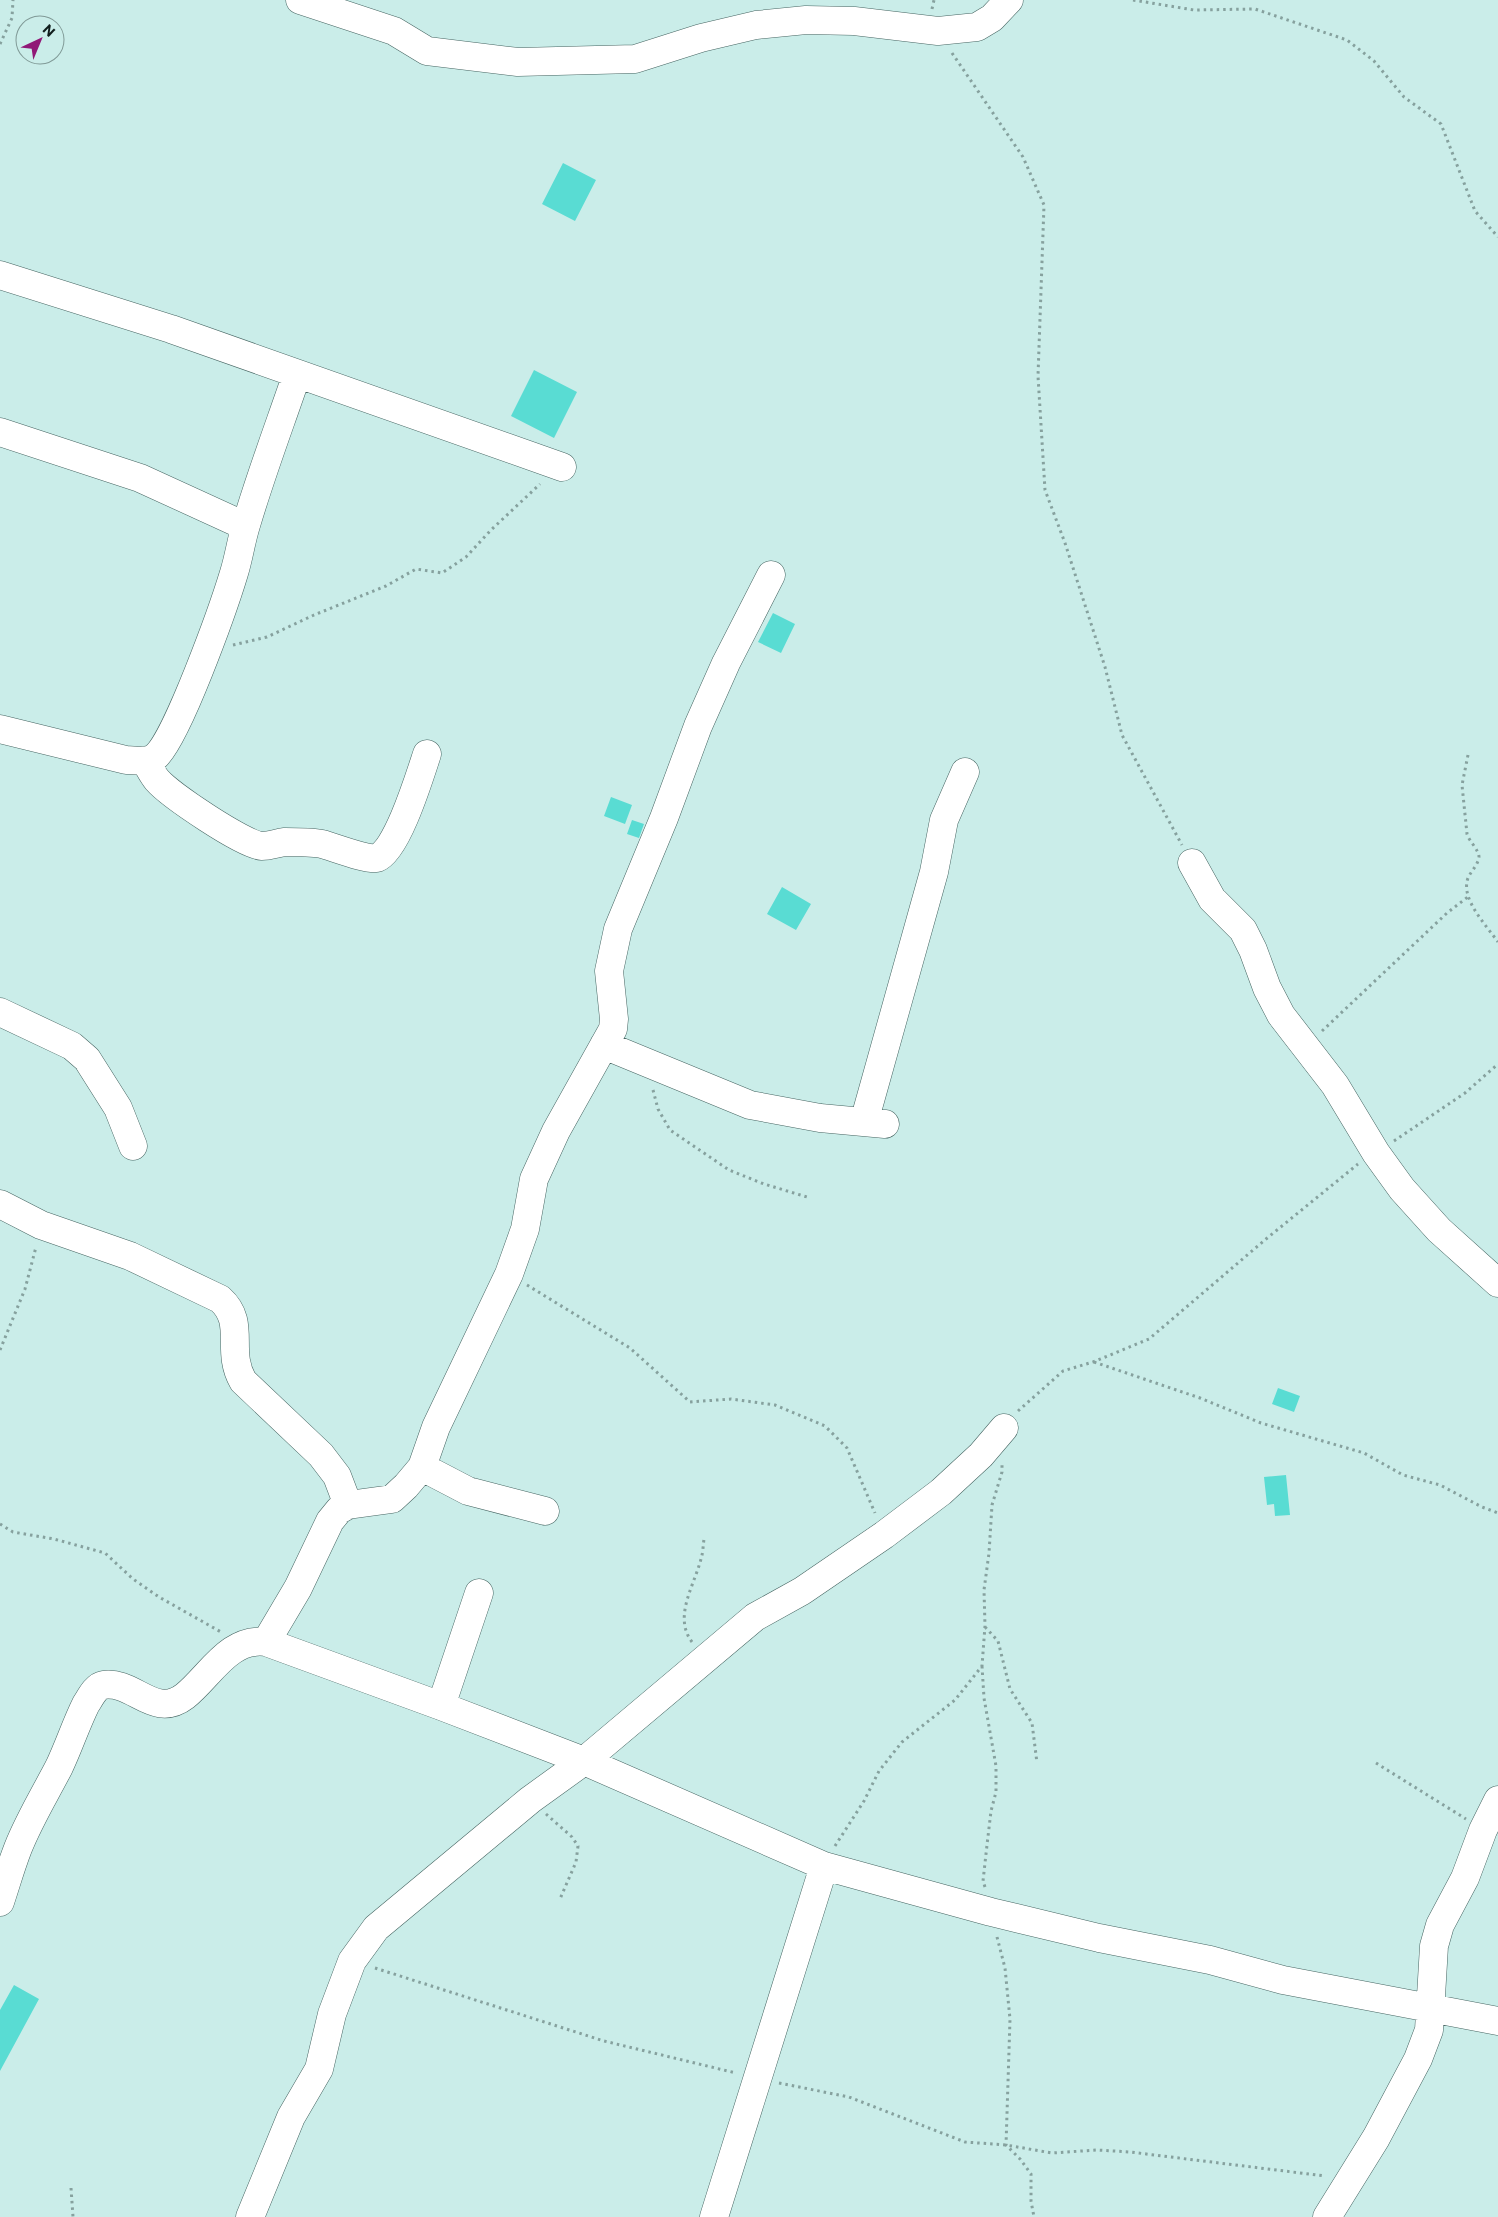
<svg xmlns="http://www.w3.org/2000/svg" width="1498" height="2217" font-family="Commissioner,sans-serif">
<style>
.building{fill:#59dcd3}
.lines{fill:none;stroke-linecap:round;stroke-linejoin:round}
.minor-casing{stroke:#466562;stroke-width:29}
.path{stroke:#86a19e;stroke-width:3;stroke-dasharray:2.5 4;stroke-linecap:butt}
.minor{stroke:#fff;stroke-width:28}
</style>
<rect width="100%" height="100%" fill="#caede9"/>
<!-- building -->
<path class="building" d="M563,163L596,180L575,221L542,204Z
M534,370L577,392L554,438L511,416Z
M773,613L795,624L781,653L758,642Z
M611,797L632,805L625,824L604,816Z
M632,820L644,824L639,838L627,834Z
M782,887L811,904L796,930L767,914Z
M1278,1388L1300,1396L1294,1412L1272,1404Z
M1286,1475L1290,1515L1275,1516L1274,1504L1267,1505L1264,1477Z
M14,1985L39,1999L0,2071V2010Z"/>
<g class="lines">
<defs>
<path id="minor" d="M300,0L394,31L427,51L518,62L635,59L701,38L756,25L806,20L854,21L938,31L977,27L992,18L1009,0
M0,275L171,329L562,467
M0,432L140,478L245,526
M0,729L126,760C135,760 147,763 155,757C177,739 224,606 234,573C239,557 241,541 246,525C261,474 280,424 297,374
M145,761C149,767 152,774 157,780C170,795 244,845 262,846C270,846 277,843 285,842C296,842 311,842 322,844C333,847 370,861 377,858C397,851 420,775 427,754
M1192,863L1212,899L1243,930L1253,950L1267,988L1281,1015L1335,1085L1376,1153L1402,1189L1439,1230L1498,1283
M0,1012L72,1046L87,1059L118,1108L133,1146
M604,1045L750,1105L820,1118L885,1124
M864,1122L934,872L944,820L965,772
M0,1204L41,1225L130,1256L220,1299C247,1323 225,1350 243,1381L321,1455L337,1476L348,1505
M422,1467L468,1491L545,1511
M266,1642L298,1588L330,1521L339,1510L348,1505L392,1499L406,1486L422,1467L436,1427L509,1274L525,1229L534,1179L556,1131L613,1029L614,1019L609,971L618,929L664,818L698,726L726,663L771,575
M441,1706L479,1593
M0,1902C6,1884 11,1866 18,1848C29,1820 45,1794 59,1767C69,1746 76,1724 86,1704C90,1698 96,1686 103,1685C134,1680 154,1720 185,1696C210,1676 229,1637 266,1642L441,1706L584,1761L824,1866L991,1912L1099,1938L1210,1960L1283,1980L1498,2021
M250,2217L291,2117L319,2069L332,2014L352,1961L376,1928L530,1800L584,1761L755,1617L802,1591L884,1535L941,1492L981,1455L1004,1428
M714,2217L824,1866
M1327,2217L1376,2138L1418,2059L1429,2030L1434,1946L1440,1925L1465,1878L1483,1830L1498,1800"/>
</defs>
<!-- minor casing -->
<use href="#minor" class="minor-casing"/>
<!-- path -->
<path class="path" d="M1133,0L1194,10L1255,9L1347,40L1374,61L1404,97L1441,124L1475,211L1498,237
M932,9L934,0
M0,44L12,18L13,0
M952,53L1023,157L1044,205L1038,376L1045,490L1065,543L1105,667L1122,735L1182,845
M233,645L267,637L314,615L386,586L416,569L442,573L466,557L491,530L540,484
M1468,755L1462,785L1467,834C1469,841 1479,850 1479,857C1478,865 1471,871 1468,878C1460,899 1487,926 1498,942
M1322,1031L1447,913L1469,896
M653,1090L658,1109L670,1130L729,1170L764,1184L807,1197
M1394,1141L1465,1093L1498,1064
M527,1285L630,1348L690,1402L731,1399L775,1405L825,1426L847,1448L875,1513
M0,1350L25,1289L36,1247
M1094,1362L1200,1398L1261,1423L1364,1453L1403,1475L1440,1485L1482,1507L1498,1513
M1018,1411L1063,1371L1093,1362L1149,1339L1266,1239L1358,1164
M0,1524L13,1532L54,1539L105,1553L133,1579L159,1597L221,1632
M985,1627L998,1641L1010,1689L1032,1723L1037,1763
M692,1642C673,1617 694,1586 701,1559C703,1553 703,1546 704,1539
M982,1666L984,1698L996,1766V1792L991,1811L987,1845L983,1881L985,1887
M1376,1763L1466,1819
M546,1814L572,1837L578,1846L576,1862L560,1899
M835,1846L864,1801L879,1771L902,1742L955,1700L982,1666L985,1626L984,1590L989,1553L992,1505L1002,1472V1464
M997,1937L1005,1968L1010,2019L1006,2145L1020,2159L1031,2174V2201L1034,2217
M375,1968L604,2041L736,2073
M779,2083L849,2097L965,2142L1006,2145L1052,2153L1097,2150L1130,2152L1325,2176
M71,2188L73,2217"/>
<!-- minor -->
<use href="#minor" class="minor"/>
</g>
<!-- north arrow -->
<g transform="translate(40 40) rotate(44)"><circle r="24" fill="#caede9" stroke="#809a97"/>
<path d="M0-4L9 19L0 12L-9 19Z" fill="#901877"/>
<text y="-8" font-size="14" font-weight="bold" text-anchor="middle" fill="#101d1c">N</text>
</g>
</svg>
